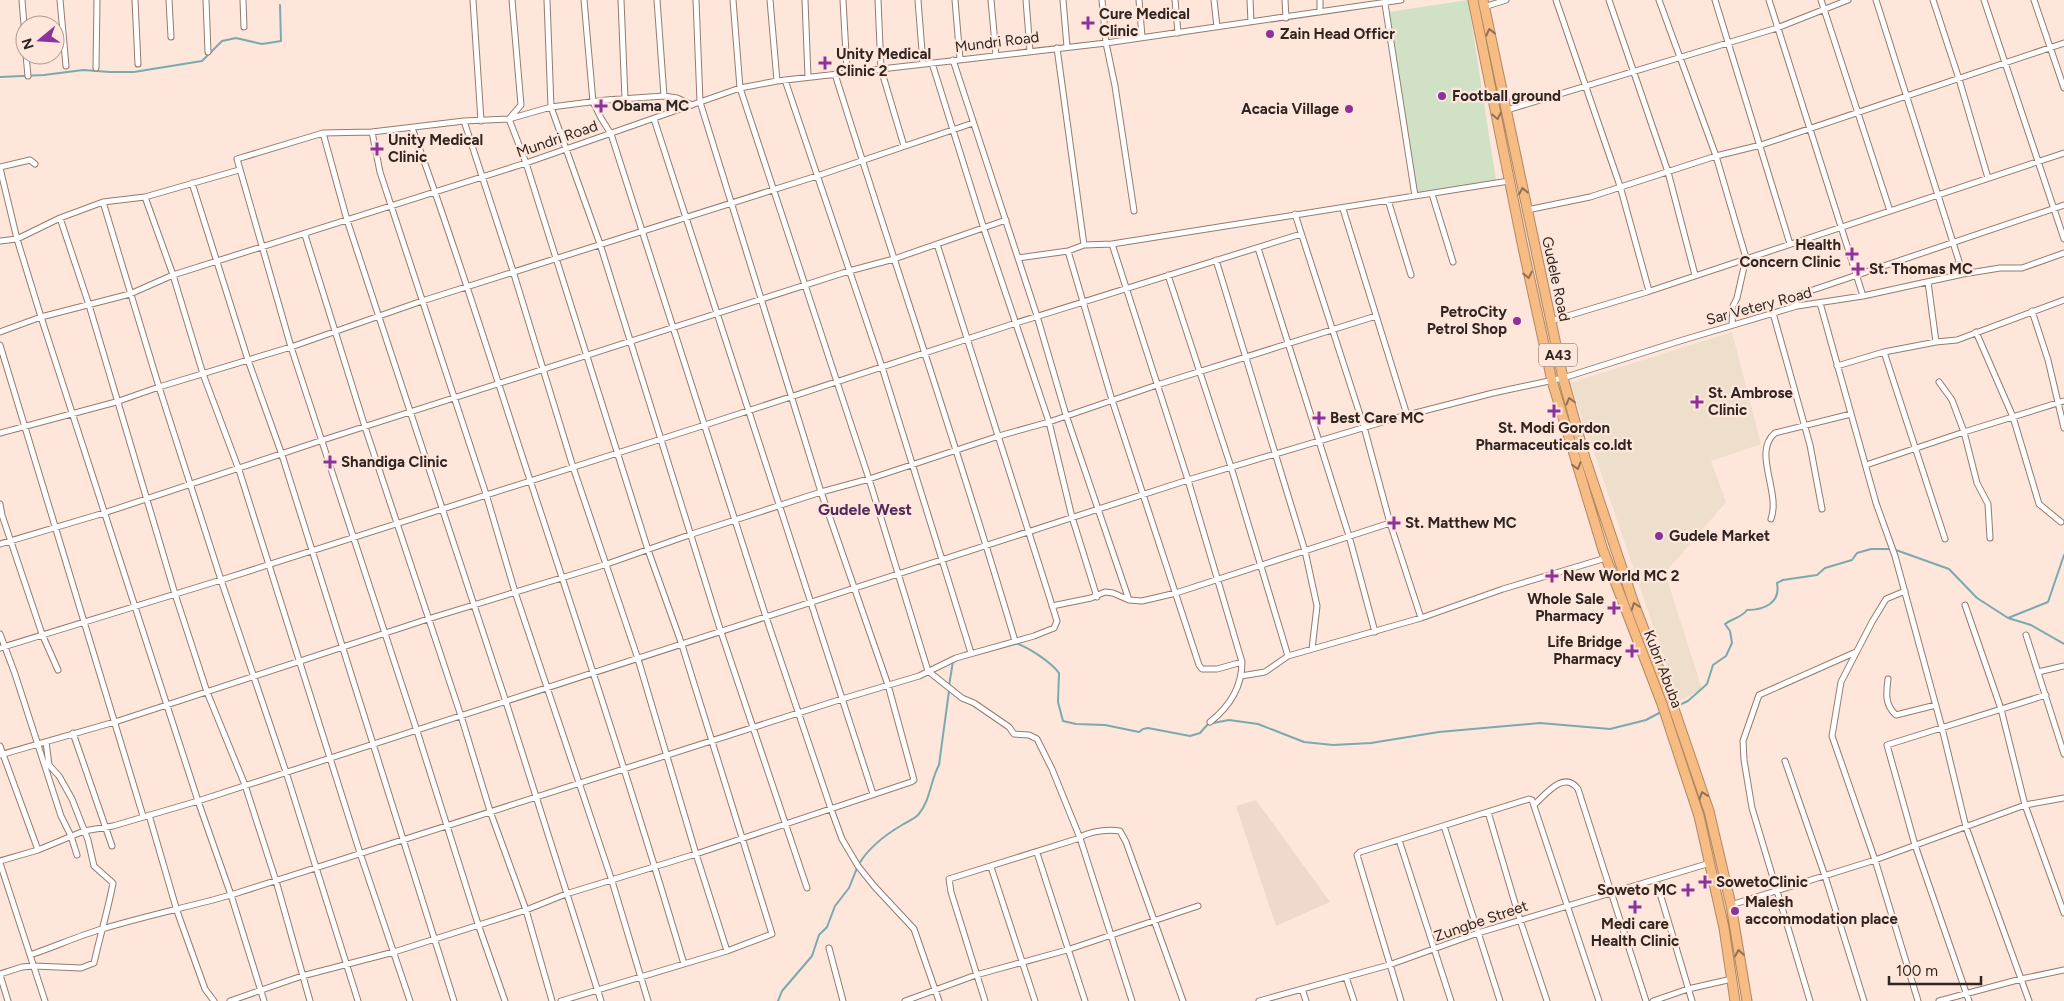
<svg xmlns="http://www.w3.org/2000/svg" width="2064" height="1001" font-family="Figtree,sans-serif">
<style>
.commercial{fill:#eedfcc}
.industrial{fill:#efd8cd}
.green{fill:#d0e1c6}
.lines{fill:none;stroke-linecap:round;stroke-linejoin:round}
.stream{stroke:#79aaaf;stroke-width:2}
.street-casing{stroke:#957b6f;stroke-width:7}
.highway-casing{stroke:#b18761;stroke-width:11}
.street{stroke:#fff;stroke-width:5}
.highway{stroke:#f6bc84;stroke-width:9}
.oneway{stroke:#937052}
.poi-dot{fill:#8d329d;stroke:#fee6db;stroke-width:2}
.labels{text-anchor:middle;stroke-width:4.5;stroke-linejoin:round;paint-order:stroke}
.shield{fill:#fee6db;stroke:#6e5f58;stroke-width:1}
.shield-label{font-size:14px;font-weight:bold;fill:#302520}
.poi-label{font-size:15px;font-weight:bold;fill:#302520;stroke:#fee6db;text-anchor:start}
.street-label{font-size:15px;fill:#302520;stroke:#fee6db}
.neighbourhood-label{font-size:16px;font-weight:bold;fill:#54285c;stroke:#fee6db}
</style>
<rect width="100%" height="100%" fill="#fee6db"/>
<!-- commercial -->
<path class="commercial" d="M1732,332L1761,444L1711,461L1726,502L1665,573L1702,689L1679,701L1570,383Z"/>
<!-- industrial -->
<path class="industrial" d="M1256,800L1330,902L1276,926L1236,806Z"/>
<!-- green -->
<path class="green" d="M1468,0L1496,180L1417,193L1389,12Z"/>
<g class="lines">
<!-- stream -->
<path class="stream" d="M0,77L44,75L83,70L110,72H134L202,61L222,41L236,38L262,44L281,41L280,5
M2008,618L2048,602L2064,555
M1015,643C1028,647 1051,662 1059,673L1058,702L1063,721L1076,724L1105,725L1139,732L1143,729L1148,728L1190,736L1200,733L1208,724L1229,720L1258,724L1304,742L1333,745L1371,743L1439,732L1540,723L1610,729L1646,720L1661,712
M960,655L969,651
M949,686L953,661
M1677,706L1688,701L1707,684L1713,665L1726,656L1732,643L1730,631L1725,624C1733,618 1741,618 1747,610C1764,610 1781,603 1777,583L1783,580L1817,575L1825,568L1852,560L1857,553L1871,549H1893L1949,569L1977,598L2008,618L2031,625L2064,644
M859,864C869,847 885,835 902,825C907,822 914,819 918,815C931,800 930,781 939,765L949,691
M778,1001L782,991L812,956L819,935L827,927L835,906L849,888L857,868"/>
<defs>
<path id="street" d="M22,0L25,37
M60,0L66,66
M135,0L138,64
M169,0L171,37
M206,0L208,52
M243,0L244,27
M473,0L481,121
M512,0L521,105L509,119L526,163L648,550L682,645L772,934L727,951L561,1001
M547,0L551,107L600,244L721,632L807,888
M584,0L593,102L601,118L611,134L766,617L831,809L842,839L858,866L874,886L914,929L939,1001
M621,0L625,99
M657,0L664,96
M733,0L740,88L869,479L928,671L962,698L974,703L1009,727L1014,734L1029,735L1037,739L1052,769L1080,838L1132,1001
M770,0L777,81
M805,0L808,77
M843,0L847,72
M878,0L881,69L904,146
M918,0L923,64
M955,0L960,59
M991,0L996,55
M1026,0L1030,51
M1063,0L1067,47
M1102,0L1106,43L1115,86L1134,211
M1139,0L1142,37
M1175,0L1178,33
M1214,0L1217,27
M1250,0L1251,22
M1285,0L1286,18
M1320,0V12
M1556,0L1620,186L1649,291
M1609,0L1668,172L1695,275
M1659,0L1716,156L1746,258L1737,298L1733,306L1732,325
M1715,0L1790,244
M1769,0L1863,296
M1821,0L1890,211
M1876,0L1963,274
M1933,0L1959,79L1988,178
M1984,0L2064,239
M2034,0L2064,88
M1385,4L1415,196
M1484,7L1506,0
M1057,48L1084,245
M26,55L28,76
M953,60L1037,316L1066,415L1129,600
M932,63L984,229L1049,422L1072,517L1097,597
M96,68L97,0
M835,74C894,263 959,451 1015,641
M785,80L882,367L971,653
M1507,110L1777,28L1848,0
M654,119L873,794
M464,121L513,271L573,467L638,659L696,854L727,951
M412,128C455,244 491,362 530,480C583,641 636,802 684,964
M372,132L380,172L486,494L515,592L612,881L648,1001
M323,133L347,220L506,702L601,1001
M0,167L30,160L35,164
M0,168L17,239L41,317L198,801L231,895L264,1001
M192,183L248,360L282,455L454,1001
M1432,194L1453,262
M145,197L173,275L203,374L239,470L360,853L410,1001
M1388,200L1411,275
M103,202L159,387L221,580L286,772L358,1001
M1343,209L1407,415
M1527,210L1590,197L1716,156L1761,145L2064,43
M1295,214L1364,427L1390,523L1421,618
M60,218L89,305L175,594L207,692L245,785L276,881L310,1001
M305,235L365,427L461,716L490,811L526,910L552,1001
M0,241L17,239L60,218L103,202L145,197L239,170
M1112,244L1188,480L1242,662C1242,687 1229,707 1210,722
M1258,248L1349,536L1375,632
M1068,251L1112,400L1199,665L1202,669H1217L1242,662
M1018,258L1068,251L1084,245L1112,244L1509,181
M1216,260L1305,551L1317,606L1312,649
M1168,275L1231,467L1288,656
M1928,282L1936,342
M1820,303L1876,503L1895,556L1942,728L1966,827L2029,1001
M1793,307L1801,294L2064,205
M2032,311L2048,360L2064,428
M1773,313L1810,445L1822,509
M1551,321L1647,292L2064,153
M0,332L41,317L130,294L173,275L526,163L740,88L777,81L1106,43L1401,0
M1976,332L2013,417L2039,504L2061,522
M0,345L143,816
M1884,352L1945,539
M1837,366L1884,352L1936,342L1957,340L2064,300
M1939,382L1952,400L1964,432L1977,483L1988,504L1990,538
M0,433L116,402L159,387L291,347L422,301L817,176L973,123
M1866,465L1964,432L2064,401
M0,504L2,515L42,634L58,670
M1771,519C1781,492 1752,452 1775,433L1851,414
M0,544L104,513L323,440L849,271L894,259L1006,220
M1905,591L1886,599L1872,622L1841,682L1832,736L1875,860L1918,1001
M1965,605L2001,709L2025,805L2064,913
M1052,606L1091,598L1105,592L1113,593L1129,600L1142,601L1176,593L1390,523
M0,634L15,674L61,816L71,836L77,855
M2026,635L2064,754
M0,648L221,580L705,425L1016,323L1301,234
M2038,672L2064,666
M1241,676L1265,672L1288,656L1421,618L1503,589L1606,558
M1888,679C1886,694 1885,705 1896,715L1936,705
M73,733L112,846
M0,746L38,850
M0,755L118,721L428,619L607,564L692,534L821,492L869,479L999,436L1049,422L1157,385L1376,316
M1785,761L1825,876L1864,1001
M1534,805C1546,794 1564,770 1578,789L1646,1001
M1488,812L1520,920L1547,1001
M149,815L177,911L205,989L214,1001
M1444,826L1500,1001
M1080,837C1093,831 1105,829 1120,831L1126,842L1183,1001
M1399,840L1451,1001
M1037,853L1085,1001
M0,861L38,850L84,831L113,826L198,801L1188,480L1396,418L1493,393L1563,378L1683,340L1797,306L1863,296L1963,274L2000,268H2022L2064,253
M0,863L45,1001
M991,867L1035,1001
M1656,880L1692,1001
M1731,905L1875,860L2025,805L2064,798
M829,948L843,1001
M30,955C54,947 78,936 102,929C145,916 188,907 231,895L842,699L919,676L956,658L1034,636L1054,628L1057,621L937,244
M0,974L22,967L34,966L81,968L94,963C100,936 108,910 113,883L94,866L88,840L72,799L59,776L49,765L46,742
M0,975L8,1001
M1346,977L1354,1001
M1302,989L1306,1001
M230,1001L302,976L394,952L526,910L566,894L696,854L911,782L914,780L888,685L821,492L700,102L696,0
M505,1001L478,924L417,731L291,347L237,159L323,133L372,132L464,121L509,119L551,107L606,100L664,96L677,98L692,105
M905,1001L976,975L1067,950L1198,906
M985,1001L951,892L949,879L1080,838
M1259,1001L1389,965L1478,933L1710,863
M1401,1001L1357,855L1360,852L1529,799L1532,800C1555,867 1576,934 1599,1001
M1653,1001L1688,989L1732,979
M1810,1001L1752,808L1744,760L1743,741L1759,695L1856,652
M1939,1001L2021,979L2064,970
M1969,1001L1915,845L1887,745L2046,695"/>
<path id="highway" d="M1473,0L1522,243L1552,381L1603,550L1662,704L1699,816L1724,928L1735,1001
M1483,0L1563,378L1585,458L1633,601L1671,700L1709,811L1731,905L1747,1001"/>
</defs>
<!-- street casing -->
<use href="#street" class="street-casing"/>
<!-- highway casing -->
<use href="#highway" class="highway-casing"/>
<!-- street -->
<use href="#street" class="street"/>
<!-- highway -->
<use href="#highway" class="highway"/>
</g>
<!-- one-way arrows -->
<defs><path id="oneway-chevron" d="M-2-3.5L2.5 0L-2 3.5" fill="none" stroke-width="1.6" stroke-linecap="round" stroke-linejoin="round" transform="scale(1.25)"/></defs>
<g class="oneway">
<use href="#oneway-chevron" transform="translate(1490 32) rotate(-104)"/>
<use href="#oneway-chevron" transform="translate(1497 116) rotate(79)"/>
<use href="#oneway-chevron" transform="translate(1523 191) rotate(-101)"/>
<use href="#oneway-chevron" transform="translate(1528 275) rotate(78)"/>
<use href="#oneway-chevron" transform="translate(1570 401) rotate(-105)"/>
<use href="#oneway-chevron" transform="translate(1577 466) rotate(73)"/>
<use href="#oneway-chevron" transform="translate(1635 606) rotate(-110)"/>
<use href="#oneway-chevron" transform="translate(1703 795) rotate(-109)"/>
<use href="#oneway-chevron" transform="translate(1739 953) rotate(-100)"/>
</g>
<!-- markers -->
<g class="poi-dot">
<path d="M1085.5 15.5h5v5h5v5h-5v5h-5v-5h-5v-5h5z"/>
<circle cx="1270" cy="34" r="5"/>
<path d="M822.5 55.5h5v5h5v5h-5v5h-5v-5h-5v-5h5z"/>
<circle cx="1442" cy="96" r="5"/>
<path d="M598.5 98.5h5v5h5v5h-5v5h-5v-5h-5v-5h5z"/>
<circle cx="1349" cy="109" r="5"/>
<path d="M374.5 141.5h5v5h5v5h-5v5h-5v-5h-5v-5h5z"/>
<path d="M1849.5 246.5h5v5h5v5h-5v5h-5v-5h-5v-5h5z"/>
<path d="M1855.5 261.5h5v5h5v5h-5v5h-5v-5h-5v-5h5z"/>
<circle cx="1517" cy="321" r="5"/>
<path d="M1694.5 394.5h5v5h5v5h-5v5h-5v-5h-5v-5h5z"/>
<path d="M1551.5 403.5h5v5h5v5h-5v5h-5v-5h-5v-5h5z"/>
<path d="M1316.5 410.5h5v5h5v5h-5v5h-5v-5h-5v-5h5z"/>
<path d="M327.5 454.5h5v5h5v5h-5v5h-5v-5h-5v-5h5z"/>
<path d="M1391.5 515.5h5v5h5v5h-5v5h-5v-5h-5v-5h5z"/>
<circle cx="1659" cy="536" r="5"/>
<path d="M1549.5 568.5h5v5h5v5h-5v5h-5v-5h-5v-5h5z"/>
<path d="M1611.5 600.5h5v5h5v5h-5v5h-5v-5h-5v-5h5z"/>
<path d="M1629.5 643.5h5v5h5v5h-5v5h-5v-5h-5v-5h5z"/>
<path d="M1702.5 874.5h5v5h5v5h-5v5h-5v-5h-5v-5h5z"/>
<path d="M1685.5 882.5h5v5h5v5h-5v5h-5v-5h-5v-5h5z"/>
<path d="M1632.5 899.5h5v5h5v5h-5v5h-5v-5h-5v-5h5z"/>
<circle cx="1735" cy="911" r="5"/>
</g>
<g class="labels">
<!-- shield labels -->
<rect class="shield" x="1539" y="343.5" width="38" height="23" rx="4"/>
<g class="shield-label">
<text x="1558" y="360">A43</text>
</g>
<!-- poi labels -->
<g class="poi-label">
<text x="1099" y="19">Cure Medical<tspan x="1099" dy="17">Clinic</tspan></text>
<text x="1280" y="39">Zain Head Officr</text>
<text x="836" y="59">Unity Medical<tspan x="836" dy="17">Clinic 2</tspan></text>
<text x="1452" y="101">Football ground</text>
<text x="612" y="111">Obama MC</text>
<text x="1339" y="114" text-anchor="end">Acacia Village</text>
<text x="388" y="145">Unity Medical<tspan x="388" dy="17">Clinic</tspan></text>
<text x="1841" y="250" text-anchor="end">Health<tspan x="1841" dy="17">Concern Clinic</tspan></text>
<text x="1869" y="274">St. Thomas MC</text>
<text x="1507" y="317" text-anchor="end">PetroCity<tspan x="1507" dy="17">Petrol Shop</tspan></text>
<text x="1708" y="398">St. Ambrose<tspan x="1708" dy="17">Clinic</tspan></text>
<text x="1330" y="423">Best Care MC</text>
<text x="1554" y="433" text-anchor="middle">St. Modi Gordon<tspan x="1554" dy="17">Pharmaceuticals co.ldt</tspan></text>
<text x="341" y="467">Shandiga Clinic</text>
<text x="1405" y="528">St. Matthew MC</text>
<text x="1669" y="541">Gudele Market</text>
<text x="1563" y="581">New World MC 2</text>
<text x="1604" y="604" text-anchor="end">Whole Sale<tspan x="1604" dy="17">Pharmacy</tspan></text>
<text x="1622" y="647" text-anchor="end">Life Bridge<tspan x="1622" dy="17">Pharmacy</tspan></text>
<text x="1716" y="887">SowetoClinic</text>
<text x="1677" y="895" text-anchor="end">Soweto MC</text>
<text x="1745" y="907">Malesh<tspan x="1745" dy="17">accommodation place</tspan></text>
<text x="1635" y="929" text-anchor="middle">Medi care<tspan x="1635" dy="17">Health Clinic</tspan></text>
</g>
<!-- street labels -->
<g class="street-label">
<text transform="translate(997 42) rotate(-7)" y="5">Mundri Road</text>
<text transform="translate(557 139) rotate(-19)" y="5">Mundri Road</text>
<text transform="translate(1556 279) rotate(78)" y="5">Gudele Road</text>
<text transform="translate(1759 306) rotate(-15)" y="5">Sar Vetery Road</text>
<text transform="translate(1663 669) rotate(69)" y="5">Kubri Abuba</text>
<text transform="translate(1481 921) rotate(-19)" y="5">Zungbe Street</text>
</g>
<!-- neighbourhood labels -->
<g class="neighbourhood-label">
<text x="865" y="515">Gudele West</text>
</g>
</g>
<!-- north arrow -->
<g transform="translate(40 40) rotate(252)"><circle r="24" fill="#fee6db" stroke="#ac9990"/>
<path d="M0-4L9 19L0 12L-9 19Z" fill="#8d329d"/>
<text y="-8" font-size="14" font-weight="bold" text-anchor="middle" fill="#302520">N</text>
</g>
<!-- scale -->
<path d="M1889 976v8h92v-8" fill="none" stroke="#302520" stroke-width="2.5"/>
<text x="1896" y="976" font-size="15" fill="#302520" stroke="#fee6db" stroke-width="4" paint-order="stroke">100 m</text>
</svg>
